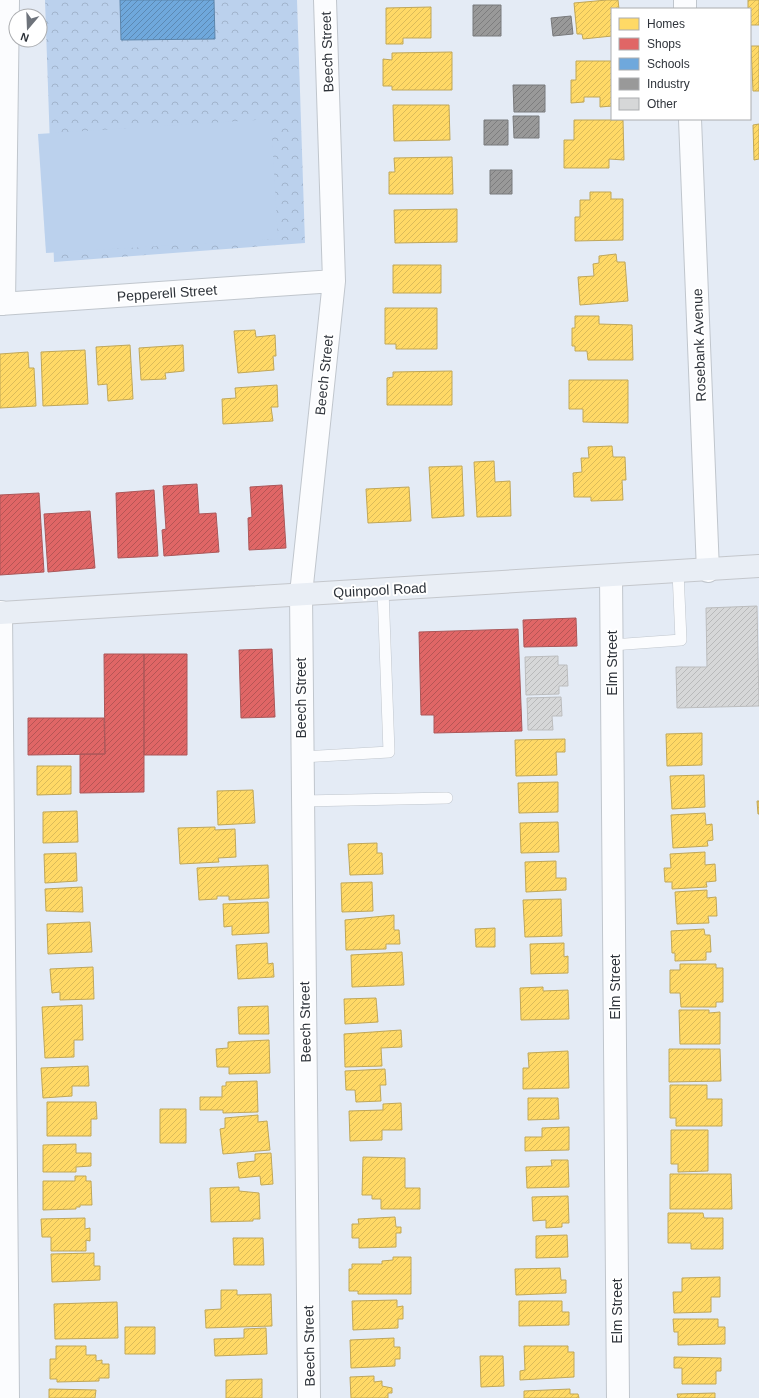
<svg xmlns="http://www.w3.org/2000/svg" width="759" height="1398" font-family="Arial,sans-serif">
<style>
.park{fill:url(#park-crowns)}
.pitch{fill:#bbd1ed}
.homes{fill:url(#homes-hatch);stroke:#c0a759}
.shops{fill:url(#shops-hatch);stroke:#ab5759}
.schools{fill:url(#schools-hatch);stroke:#5c85ab}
.industry{fill:url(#industry-hatch);stroke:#797a7c}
.building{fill:url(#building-hatch);stroke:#bcbdbe}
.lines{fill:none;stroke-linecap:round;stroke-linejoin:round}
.service-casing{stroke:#c0c6cd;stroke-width:12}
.minor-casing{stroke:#c0c6cd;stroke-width:24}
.primary-casing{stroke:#c4c7cc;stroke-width:24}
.service{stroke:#fbfcfe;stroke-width:11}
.minor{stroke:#fbfcfe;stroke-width:22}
.primary{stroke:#e9eef5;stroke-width:22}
.labels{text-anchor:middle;stroke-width:4;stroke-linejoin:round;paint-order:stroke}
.street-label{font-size:14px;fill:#2e333a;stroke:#fff}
</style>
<defs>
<pattern id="park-crowns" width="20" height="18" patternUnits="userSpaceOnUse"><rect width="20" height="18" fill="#bbd1ed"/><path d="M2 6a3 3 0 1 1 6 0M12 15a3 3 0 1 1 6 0" fill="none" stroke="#a1b4cc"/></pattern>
<pattern id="homes-hatch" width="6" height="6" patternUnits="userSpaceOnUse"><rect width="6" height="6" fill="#ffd966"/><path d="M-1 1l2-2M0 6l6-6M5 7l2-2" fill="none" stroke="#dbbb59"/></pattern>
<pattern id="shops-hatch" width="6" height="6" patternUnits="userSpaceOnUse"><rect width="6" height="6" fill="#e06666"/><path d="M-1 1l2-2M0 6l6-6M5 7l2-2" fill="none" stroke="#b65555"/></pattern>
<pattern id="schools-hatch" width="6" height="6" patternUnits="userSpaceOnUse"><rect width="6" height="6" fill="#6fa8dc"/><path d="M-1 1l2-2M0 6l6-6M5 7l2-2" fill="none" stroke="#5c89b3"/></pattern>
<pattern id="industry-hatch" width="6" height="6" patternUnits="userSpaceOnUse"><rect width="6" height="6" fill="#999"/><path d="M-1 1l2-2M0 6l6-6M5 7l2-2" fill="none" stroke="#7d7d7e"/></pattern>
<pattern id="building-hatch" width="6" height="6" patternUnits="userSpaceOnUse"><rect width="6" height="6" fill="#d6d7d8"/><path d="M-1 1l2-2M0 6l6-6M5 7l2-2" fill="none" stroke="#b8b9ba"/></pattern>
</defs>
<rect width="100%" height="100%" fill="#e4ebf5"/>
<!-- park -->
<path class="park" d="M45,0H297L305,243L54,262Z"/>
<!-- pitch -->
<path class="pitch" d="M271,119L278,239L46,253L38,134Z"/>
<!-- homes -->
<path class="homes" d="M607,0H618L619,9H612V36L583,39L582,34H577L574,3Z
M748,0H759V25H750V9H748Z
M431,7V38H403V44H386V8Z
M751,46H759V91H753Z
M452,52V90H392V86H383V59L392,60V53Z
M576,61H612V106L600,107V97H584V102L571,103V80H576Z
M393,105H449L450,140L394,141Z
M574,120H623L624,160L609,159V168H564V140H574Z
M759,124V159L754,160L753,125Z
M452,157L453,194H389V172H395L394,158Z
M590,192H611V199H623V240L575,241V217H580V200H590Z
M457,209V242L395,243L394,210Z
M616,254L617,262H625L628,301L580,305L578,277L594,276L593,264L599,263V256Z
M393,265H441V293H393Z
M385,308H437V349H396V344H385Z
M575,316H599V324L632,325L633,360H588L587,351H575V346H572V328H575Z
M255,330L256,337L275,335L276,356H273L274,370L238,373L234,331Z
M130,345L133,399L108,401L107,384L98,385L96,347Z
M183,345L184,371L165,373L166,379L141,380L139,348Z
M85,350L88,404L43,406L41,352Z
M28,352L29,368H34L36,406L0,408V354Z
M452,371V405H387V378L393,377V372Z
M569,380H628V423L583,422V409H569Z
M277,385L278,407H271L273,421L223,424L222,399L236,398L235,388Z
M612,446L613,457H625L626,480H622L623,500L591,501V497H574L573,473L582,472L581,458H589L588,447Z
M494,461L495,482L510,481L511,516L477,517L474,462Z
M462,466L464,516L432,518L429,467Z
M409,487L411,521L368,523L366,489Z
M702,733V765L667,766L666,734Z
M565,739V752H556L557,775L516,776L515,740Z
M37,766H71V794L37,795Z
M704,775L705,807L672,809L670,776Z
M558,782V812L519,813L518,783Z
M253,790L255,823L218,825L217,791Z
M757,801H759V814H758Z
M77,811L78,842L43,843V812Z
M705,813L706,825L712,824L713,840L707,841L708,846L673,848L671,815Z
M558,822L559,852L521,853L520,823Z
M215,827V830L235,829L236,857L218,858L219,862L180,864L178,828Z
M377,843V853H382L383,874L350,875L348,844Z
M705,852V865L715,864L716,881L706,882L707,887L672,889V882H665L664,868H671L670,854Z
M76,853L77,881L45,883L44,854Z
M556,861V878H566V890L526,892L525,862Z
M268,865L269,898L229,900V896H217V899L199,900L197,868Z
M372,882L373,911L342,912L341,883Z
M82,887L83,912L46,911L45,889Z
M707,890V898L716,897L717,916H708L709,923L677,924L675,892Z
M561,899L562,936L525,937L523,900Z
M268,902L269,933L232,935V926L224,927L223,904Z
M394,915V930H399L400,944H386V949L346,950L345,920Z
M90,922L92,952L48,954L47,924Z
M495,928V947H476L475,929Z
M704,929L705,935H710L711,952H706V960L675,961V953H672L671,931Z
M267,943L268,964L273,963L274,977L238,979L236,945Z
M564,943V957L568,956V973L531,974L530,944Z
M402,952L404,985L352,987L351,955Z
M680,964H716V968H723V1002H716V1007H681L680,993H670V970H680Z
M93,967L94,999L60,1000V992L52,993L50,969Z
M543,987V991L568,990L569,1019L521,1020L520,988Z
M376,998L378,1022L345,1024L344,999Z
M82,1005L83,1040H74V1057L45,1058L42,1007Z
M268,1006L269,1034H239L238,1007Z
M679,1010H709V1013L720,1012V1044H680Z
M401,1030L402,1047L381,1048L382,1066L345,1067L344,1034Z
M269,1040L270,1073L229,1074V1067H217L216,1049L228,1048V1042Z
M669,1049H720L721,1081L669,1082Z
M568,1051L569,1088L523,1089V1068H529L528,1053Z
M88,1066L89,1086H72V1096L43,1098L41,1068Z
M385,1069L386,1085H380L381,1101L356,1102L355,1090H346L345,1071Z
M257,1081L258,1112L223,1113V1110H200V1097H222V1086H226V1082Z
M670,1085H707V1099H722V1126H676V1118H670Z
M528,1098H558L559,1119L528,1120Z
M47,1102H96L97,1119H91V1136H47Z
M401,1103L402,1130H382V1140L350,1141L349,1111L383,1110V1104Z
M160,1109H186V1143H160Z
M258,1115V1122L267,1121L270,1150L223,1154L220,1129L225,1128V1118Z
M569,1127V1150L525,1151V1137H542V1128Z
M671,1130H708V1171L678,1172V1164H671Z
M76,1144V1153H91V1166L76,1167V1172H43V1145Z
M271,1153L273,1184L261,1185L260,1176L239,1178L237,1163L255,1161V1154Z
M363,1157L405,1158V1188H420V1209H381V1199H372V1195H362Z
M551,1160H568L569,1187L527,1188L526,1167L552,1166Z
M670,1174H731L732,1209H670Z
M75,1176H86V1181H91L92,1205H80V1207H76V1209L43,1210V1181H75Z
M239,1187V1191L259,1193L260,1219H253V1221L211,1222L210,1188Z
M568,1196L569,1223H562V1227L546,1228V1220L533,1221L532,1197Z
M668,1213H703L704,1218H723V1249H691V1243H668Z
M395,1217L396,1227H401V1233H396V1247L359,1248V1238H352V1224H359L358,1219Z
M85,1218V1229L90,1228V1241L86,1240V1251H51V1237H42L41,1219Z
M567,1235L568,1257L536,1258V1236Z
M233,1238H263L264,1265H234Z
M94,1253V1266H100V1280L52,1282L51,1254Z
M393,1257H411V1294H358V1291H349V1269H352V1264H382V1261L393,1260Z
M560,1268L561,1280H566V1293L516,1295L515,1269Z
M720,1277V1297H711V1312L674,1313L673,1292H682V1278Z
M221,1290H237V1295L271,1294L272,1326L206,1328L205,1310L221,1309Z
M397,1300V1307L403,1306V1319H398V1328L353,1330L352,1301Z
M519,1301H562V1312H569V1325L519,1326Z
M117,1302L118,1338L55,1339L54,1304Z
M673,1319H718V1327H725V1344L678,1345V1332H674Z
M125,1327H155V1354H125Z
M266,1328L267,1354L215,1356L214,1339L244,1338V1329Z
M394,1338V1347H400V1359H395V1366L351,1368L350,1340Z
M56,1346H86V1355H96V1361L102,1360V1364H109V1378H99V1381L57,1382V1379H50V1359H56Z
M524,1346H568V1352H574V1377L520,1380V1371L525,1370Z
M480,1356H503L504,1386L481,1387Z
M674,1357L721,1358V1371H716V1384H682V1368H674Z
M374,1376V1382L382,1381V1386L392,1388V1393H388V1398H351L350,1377Z
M262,1379V1398H226V1380Z
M49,1389L96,1390L95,1398H49Z
M570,1389V1394H578L579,1398H524V1391Z
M715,1393V1398H678L677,1394Z"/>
<!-- shops -->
<path class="shops" d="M197,484L199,514L216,513L219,552L164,556L162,530L166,529L163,486Z
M282,485L286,548L249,550L248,518L252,517L250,487Z
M154,490L158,556L118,558L116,493Z
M39,493L44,572L0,575V495Z
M90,511L95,568L48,572L44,514Z
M576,618L577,646L524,647L523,620Z
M518,629L522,731L434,733V715H421L419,632Z
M272,649L275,717L241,718L239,650Z
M104,654H144V792L80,793V754H105Z
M144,654H187V755H144Z
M28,718H104L105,754L28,755Z"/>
<!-- schools -->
<path class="schools" d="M120,0H214L215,39L121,40Z"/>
<!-- industry -->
<path class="industry" d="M473,5H501V36H473Z
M571,16L573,34L553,36L551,18Z
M513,85H545V112H514Z
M513,116H539V138H514Z
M484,120H508V145H484Z
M490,170H512V194H490Z"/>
<!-- building -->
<path class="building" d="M757,606L759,706L677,708L676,667H707L706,608Z
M558,656V665H567L568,686H559V694L526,695L525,657Z
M561,697L562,716H552L553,730H528L527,698Z"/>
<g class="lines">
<defs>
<path id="service" d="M612,645L681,640L678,572
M302,757L389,752L383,590
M303,801L447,798"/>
<path id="minor" d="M685,0V9
M690,119L708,571
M0,304L334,281
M4,304L8,0
M611,576L618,1398
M1,612L8,1398
M309,1398L301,594L334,281L325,0"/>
<path id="primary" d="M0,613L759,566"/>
</defs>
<!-- service casing -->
<use href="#service" class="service-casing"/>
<!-- minor casing -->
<use href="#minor" class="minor-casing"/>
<!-- primary casing -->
<use href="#primary" class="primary-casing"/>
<!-- service -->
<use href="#service" class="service"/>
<!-- minor -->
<use href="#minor" class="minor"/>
<!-- primary -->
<use href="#primary" class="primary"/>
</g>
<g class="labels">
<!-- street labels -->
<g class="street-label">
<text transform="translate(327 52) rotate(-92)" y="5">Beech Street</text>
<text transform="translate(167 293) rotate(-4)" y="5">Pepperell Street</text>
<text transform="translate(699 345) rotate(-92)" y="5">Rosebank Avenue</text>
<text transform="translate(324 375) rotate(-84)" y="5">Beech Street</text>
<text transform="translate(380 590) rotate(-3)" y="5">Quinpool Road</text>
<text transform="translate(612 663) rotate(-90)" y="5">Elm Street</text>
<text transform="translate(301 698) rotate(-90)" y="5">Beech Street</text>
<text transform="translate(615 987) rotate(-90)" y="5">Elm Street</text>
<text transform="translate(305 1022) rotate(-91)" y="5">Beech Street</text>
<text transform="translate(617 1311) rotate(-90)" y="5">Elm Street</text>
<text transform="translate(309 1346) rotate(-91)" y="5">Beech Street</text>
</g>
</g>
<!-- legend -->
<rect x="611" y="8" width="140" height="112" fill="#ffffff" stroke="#abadb0"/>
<rect x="619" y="18" width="20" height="12" fill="#ffd966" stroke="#abadb0"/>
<text x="647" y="28" font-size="12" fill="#2e333a">Homes</text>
<rect x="619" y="38" width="20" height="12" fill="#e06666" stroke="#abadb0"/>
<text x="647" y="48" font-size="12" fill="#2e333a">Shops</text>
<rect x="619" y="58" width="20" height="12" fill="#6fa8dc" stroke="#abadb0"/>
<text x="647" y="68" font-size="12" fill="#2e333a">Schools</text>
<rect x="619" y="78" width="20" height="12" fill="#999999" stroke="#abadb0"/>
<text x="647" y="88" font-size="12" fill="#2e333a">Industry</text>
<rect x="619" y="98" width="20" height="12" fill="#d6d7d8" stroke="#abadb0"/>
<text x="647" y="108" font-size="12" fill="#2e333a">Other</text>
<!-- north arrow -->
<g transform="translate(28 28) rotate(199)"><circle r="19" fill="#ffffff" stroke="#abadb0"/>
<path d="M0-3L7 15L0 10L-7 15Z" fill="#6e737b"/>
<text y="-6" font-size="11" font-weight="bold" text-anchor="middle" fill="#2e333a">N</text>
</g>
</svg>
